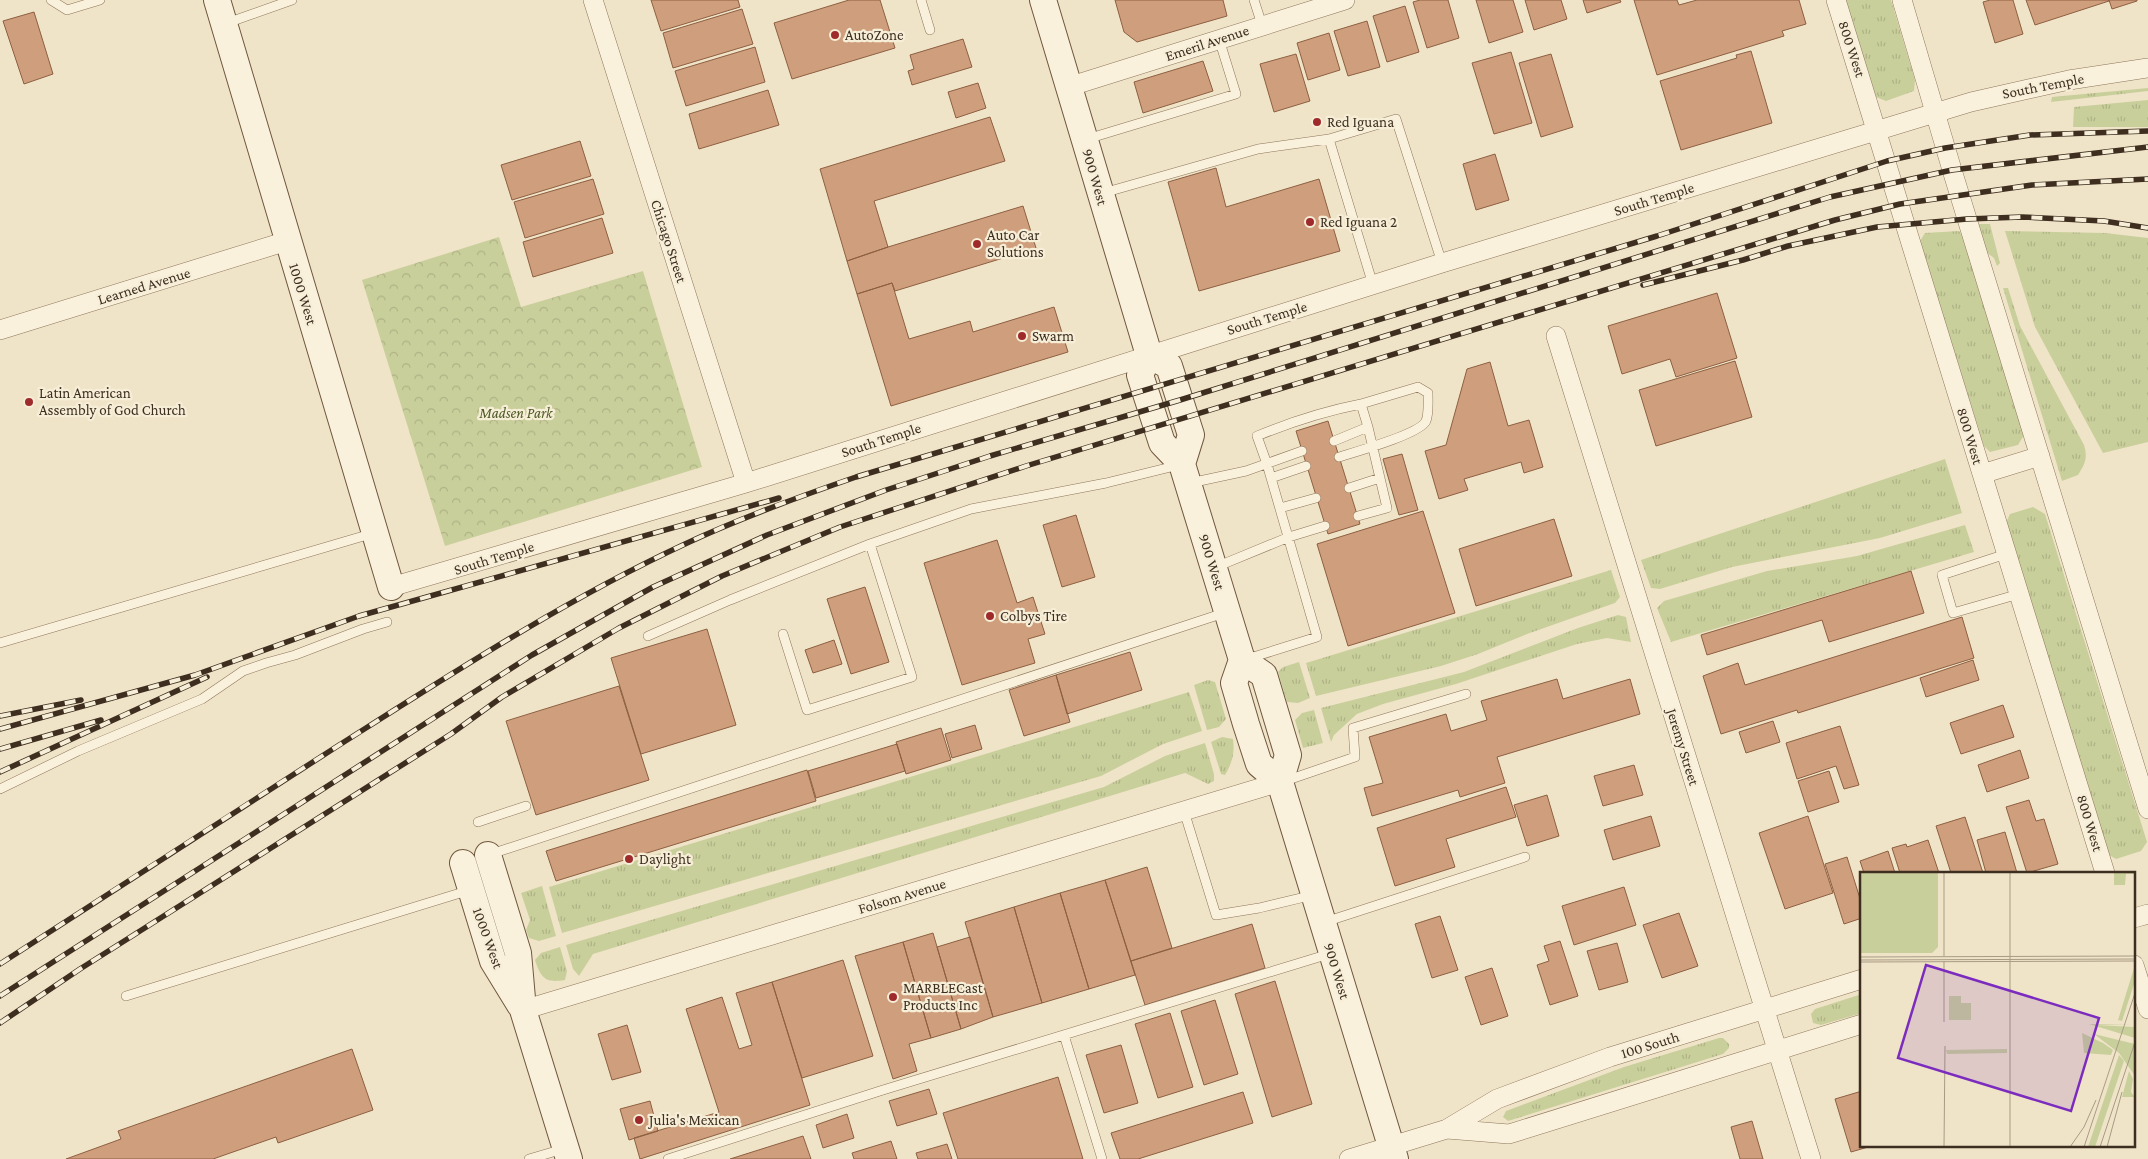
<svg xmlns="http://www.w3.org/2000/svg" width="2148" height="1159" font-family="'Crimson Pro',serif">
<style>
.grass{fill:url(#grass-tufts)}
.forest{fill:url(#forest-crowns)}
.building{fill:#cf9f7d;stroke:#8d5f41}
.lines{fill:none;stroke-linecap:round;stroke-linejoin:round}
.lane-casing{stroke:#8d765c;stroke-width:10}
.street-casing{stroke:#8d765c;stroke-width:20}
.secondary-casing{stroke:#6f573f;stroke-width:28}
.lane{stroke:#faf1dc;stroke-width:9}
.street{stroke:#faf1dc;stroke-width:19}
.secondary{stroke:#faf1dc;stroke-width:26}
.rail-casing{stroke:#3d2e20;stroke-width:5.5}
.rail{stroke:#f7eed8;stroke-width:4;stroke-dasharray:11;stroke-linecap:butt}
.poi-dot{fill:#9e2a2b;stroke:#f7eed8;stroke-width:2}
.labels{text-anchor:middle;stroke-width:4.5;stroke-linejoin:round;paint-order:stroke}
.poi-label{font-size:15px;fill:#3d2e20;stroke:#f7eed8;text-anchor:start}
.street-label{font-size:15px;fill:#3d2e20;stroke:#f7eed8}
.park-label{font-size:15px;font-style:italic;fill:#4d5a26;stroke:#f7eed8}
.inset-road{fill:none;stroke:#a89b85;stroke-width:1}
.view{fill:#7b2cbf;fill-opacity:0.15;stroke:#7b2cbf;stroke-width:2.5}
.inset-edge{fill:none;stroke:#3d2e20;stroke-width:2.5}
</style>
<defs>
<pattern id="grass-tufts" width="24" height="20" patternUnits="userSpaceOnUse" patternTransform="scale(1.25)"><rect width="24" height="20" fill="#c9cf9b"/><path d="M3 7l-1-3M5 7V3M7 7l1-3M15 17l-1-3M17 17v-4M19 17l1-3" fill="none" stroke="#aeb285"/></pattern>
<pattern id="forest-crowns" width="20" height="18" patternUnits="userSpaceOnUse" patternTransform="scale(1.25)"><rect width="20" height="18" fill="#c9cf9b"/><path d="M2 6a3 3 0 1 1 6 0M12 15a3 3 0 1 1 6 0" fill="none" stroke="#aeb285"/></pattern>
</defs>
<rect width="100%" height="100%" fill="#f0e4c8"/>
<!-- grass -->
<path class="grass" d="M1844,0H1891L1915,80L1914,91L1886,101L1876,97Z
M2148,88V91L2051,102L2052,97Z
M2148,100V127H2073L2074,107Z
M1976,224H1990L2000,263L1997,266L1994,258L1985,251Z
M1959,231L1964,238L2024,435L2018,445L1990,452L1984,446L1920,241L1925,233Z
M2005,231L2105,233L2148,238V442L2103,453L2035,327Z
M2003,288H2008L2020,326L2084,445C2088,458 2085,464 2078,475L2062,481Z
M1945,459L1962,513L1880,538L1732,567L1660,589L1651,588L1641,560Z
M2033,507L2045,514L2147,842L2141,851L2116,859L2106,853L2005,525L2010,514Z
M1965,525L1974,552L1671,642L1657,608L1664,601L1767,571L1857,556Z
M1611,570L1620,597L1615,603L1527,634L1478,654L1441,666L1316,696L1306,663Z
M1618,615L1626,617L1631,642L1607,638L1577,644L1456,684L1383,704L1357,714L1334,735L1331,742L1321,708L1464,672L1578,628Z
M1299,662L1310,698L1298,703L1287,702L1278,672L1283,667Z
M1208,680L1215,682L1226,719L1219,727L1207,730L1194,685Z
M1189,692L1202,731L1163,744L1101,776L562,933L549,887Z
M1314,710L1323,743L1303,748L1295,720L1302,713Z
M1222,737L1233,739C1235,753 1232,763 1225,775L1221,774L1211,742Z
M1205,743L1214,774V781L1208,784L1185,773L593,954L579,976L573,969L566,945L1104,787L1165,756Z
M542,886L556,936L539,941L529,938L526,930L530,920L521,893Z
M560,947L567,971L565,980C546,983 541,979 535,960L541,953Z
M1862,994V1013L1821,1025L1813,1023L1811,1014L1815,1009Z
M1719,1038H1723L1729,1044V1048L1723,1054L1508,1121L1503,1117L1506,1111L1624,1067Z"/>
<!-- forest -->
<path class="forest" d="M499,237L521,307L643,271L702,467L445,546L362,280Z"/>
<!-- building -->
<path class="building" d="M651,0H738L740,7L661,31Z
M849,0H880L895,48L792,79L774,23Z
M1115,0H1223L1227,16L1137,42L1124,32Z
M1420,0H1448L1459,38L1427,48L1413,2Z
M1476,0H1513L1523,32L1489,43Z
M1525,0H1561L1567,19L1534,30Z
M1583,0H1620L1621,2L1587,13Z
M1634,0H1677L1679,5L1697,0H1799L1806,24L1782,31L1784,36L1657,75Z
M1990,0H2013L2023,34L1995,43L1983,2Z
M2026,0H2109V1L2035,25Z
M2109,0H2137V1L2112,9Z
M1405,6L1419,52L1387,62L1373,16Z
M742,9L753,44L673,68L663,33Z
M34,12L53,74L24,84L3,21Z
M1367,21L1380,67L1348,76L1334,31Z
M1329,33L1340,70L1308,80L1297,43Z
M963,39L972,67L912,85L908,71L914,69L910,55Z
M755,47L765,82L686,106L675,71Z
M1751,51L1772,123L1681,150L1660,81L1737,58L1736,55Z
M1511,52L1532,123L1494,134L1472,63Z
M1296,54L1310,101L1274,112L1260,64Z
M1551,54L1573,127L1541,137L1519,63Z
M1203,61L1213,91L1143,113L1134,82Z
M978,83L986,108L956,118L948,92Z
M768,90L779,125L699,149L689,114Z
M990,117L1005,161L874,201L888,247L847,261L820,169Z
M580,141L591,176L512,200L501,165Z
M1495,154L1509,200L1476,210L1463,164Z
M1216,168L1226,207L1319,179L1340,251L1199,291L1168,182Z
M593,179L604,214L525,238L514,202Z
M1023,206L1036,248L895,291L892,283L857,294L847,261L888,247Z
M602,218L613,253L533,277L523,242Z
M892,283L909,339L970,321L973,332L1054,307L1068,352L891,406L857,294Z
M1717,293L1737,358L1676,377L1670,359L1622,374L1608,326Z
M1735,361L1752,417L1656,446L1639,390Z
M1490,362L1508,426L1529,420L1543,467L1524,473L1521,462L1464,479L1468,490L1439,499L1425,451L1446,445L1467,369Z
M1328,421L1360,524L1328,534L1296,431Z
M1402,454L1418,510L1399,515L1383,459Z
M1423,511L1455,613L1348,646L1317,544Z
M1076,515L1095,577L1062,587L1043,525Z
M1554,519L1572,576L1476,606L1459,549Z
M997,540L1017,603L1033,597L1045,634L1028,639L1035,663L962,685L924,563Z
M1911,571L1924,613L1829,642L1822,620L1707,655L1701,635Z
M865,587L889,662L851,674L827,599Z
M1962,617L1974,658L1798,713L1797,710L1721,734L1703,676L1738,663L1745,685Z
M707,629L736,725L641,754L611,658Z
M834,640L842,664L813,673L805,650Z
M1130,652L1142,690L1067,714L1056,675Z
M1973,660L1979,680L1926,697L1920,678Z
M1056,675L1070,722L1024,736L1009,690Z
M1557,679L1563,699L1630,679L1640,714L1497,757L1505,783L1460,797L1458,790L1372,816L1364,788L1383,783L1369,737L1446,714L1451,731L1487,720L1481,701Z
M619,686L649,780L536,815L506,721Z
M2003,705L2014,737L1961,754L1950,723Z
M1773,721L1780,742L1746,753L1739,732Z
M975,725L982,749L952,758L945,734Z
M1840,726L1859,785L1844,789L1836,766L1797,779L1786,743Z
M941,728L951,760L906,774L896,742Z
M897,744L905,771L816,798L808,771Z
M2020,750L2029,778L1987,792L1978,765Z
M1634,765L1643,795L1603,806L1594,776Z
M807,770L816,801L556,881L546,851Z
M1829,771L1839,802L1808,812L1798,781Z
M1506,787L1516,817L1446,839L1455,867L1395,886L1377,828Z
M1547,795L1559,836L1527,846L1514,805Z
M2029,800L2036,821L2044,819L2058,864L2027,873L2006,807Z
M1651,816L1660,846L1613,860L1604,830Z
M1808,816L1833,893L1785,909L1759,833Z
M1965,817L1983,873H1951L1936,826Z
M2005,832L2017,873H1986L1977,840Z
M1928,840L1939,873H1900L1892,848L1906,844L1907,847Z
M1888,851L1895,873H1864L1860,861Z
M1847,857L1862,905V918L1844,924L1825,864Z
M1147,867L1172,948L1131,961L1105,880Z
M1105,880L1135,975L1089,989L1060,893Z
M1624,887L1636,925L1574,945L1562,906Z
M1060,893L1089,989L1042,1003L1014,907Z
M1014,907L1042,1003L993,1017L965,922Z
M1679,913L1698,966L1662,978L1643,925Z
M1440,916L1458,970L1432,978L1415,924Z
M1252,924L1265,968L1145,1005L1131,961Z
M933,933L961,1029L931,1038L903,942Z
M970,937L993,1017L961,1029L937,947Z
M1560,941L1578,996L1550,1005L1537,965L1549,961L1544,946Z
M903,942L931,1038L909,1044L917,1071L893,1079L855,956Z
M1617,943L1628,982L1599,990L1587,951Z
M843,960L873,1056L802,1078L772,982Z
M1492,968L1508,1016L1481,1025L1465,977Z
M1275,981L1312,1104L1272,1117L1235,994Z
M772,982L810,1105L640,1159L634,1138L719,1112L686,1009L722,997L739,1049L752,1045L736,993Z
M1215,1000L1238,1074L1204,1085L1181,1011Z
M1170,1013L1193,1087L1158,1098L1135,1024Z
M627,1025L641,1072L612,1080L598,1034Z
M1121,1045L1138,1103L1104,1113L1086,1055Z
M352,1049L373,1110L278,1143L276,1137L213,1159H66L121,1139L118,1131Z
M1058,1077L1083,1159H958L943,1113Z
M929,1089L937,1114L897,1126L889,1101Z
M1862,1091V1145H1875L1851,1152L1835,1099Z
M1243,1092L1253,1123L1138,1159H1120L1111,1133Z
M650,1101L658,1131L629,1140L620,1109Z
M847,1114L854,1138L823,1148L816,1125Z
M1752,1121L1763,1159H1740L1731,1127Z
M803,1136L811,1159H730Z
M891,1141L897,1159H854L852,1153Z
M947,1144L952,1159H918L916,1153Z"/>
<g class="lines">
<defs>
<path id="lane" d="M51,0L67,10L100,0
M921,0L930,30
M1254,0L1262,25
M227,23L292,0
M1087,139L1236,94L1219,39
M1329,139L1373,285
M1103,193L1258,149L1329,139L1396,119L1442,263
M1339,457C1355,452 1420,434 1426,421C1429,413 1428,402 1428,393L1418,387L1361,404
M1271,478L1306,466
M1190,483L1246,471L1302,451
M1349,488L1380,478
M1280,508L1316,498
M1358,516L1387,508L1368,427
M2006,554L1942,575L1953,613L2019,594
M1216,567L1289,537L1325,526
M783,634L807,710L912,677L870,544
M648,636L730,600L870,544L971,509L1106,483L1179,465
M0,643L374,533
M1247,659L1317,637L1267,464L1257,436C1291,422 1325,411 1361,404L1368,427L1334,441
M1285,781L1355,757L1353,728L1466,694
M0,789L78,751L202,699L243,671L266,663L295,655L363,629L387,622
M1184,811L1216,915L1259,908L1313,895
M478,822L526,806
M491,854L1224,613
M1325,922L1525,857
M126,996L470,890
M1064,1035L1102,1159
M529,1159L563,1149
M668,1159L883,1090L1329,954"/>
<path id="street" d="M593,0L746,483
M1836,0C1928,290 2015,582 2105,873
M1902,0L1952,170L2148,809
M1068,87L1345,0
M0,330L287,241
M1556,336L1811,1159
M1982,474L2040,456
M391,587L746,483L1442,263L1971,102L2069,80L2148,68
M2134,918L2148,914
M2134,965L2148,1009
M523,1010L1280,782
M1447,1129L1509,1134L1862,1024
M1349,1159L1447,1129L1497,1099L1610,1057L1862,979"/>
<path id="secondary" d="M217,0L391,587
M1043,0L1149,355L1140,375L1162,443L1182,464L1242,660L1234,683L1246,724L1259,764L1280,782L1395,1159
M1149,355L1169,366L1191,435L1182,464
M1242,660L1264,675L1288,755L1280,782
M488,855L518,953L523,1010L569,1159
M463,863L493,961L520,1005"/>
</defs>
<!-- lane casing -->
<use href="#lane" class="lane-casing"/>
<!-- street casing -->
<use href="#street" class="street-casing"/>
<!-- secondary casing -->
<use href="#secondary" class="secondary-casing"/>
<!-- lane -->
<use href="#lane" class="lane"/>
<!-- street -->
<use href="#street" class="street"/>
<!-- secondary -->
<use href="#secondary" class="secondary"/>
<defs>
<path id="rail" d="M1643,285L1743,260L1788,246L1877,227L1967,219L2022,217L2104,221L2148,228
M0,716L81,700
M0,729L195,675L359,616L779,498
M0,749L101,720
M0,772L207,677
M0,964C111,892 222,820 333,749C448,676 561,602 685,544C740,518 798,497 856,477L1657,236L1887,161L1945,148L2030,135L2148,131
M0,996L532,655L653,587L767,535L886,490L990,456L1180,400L1830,197L1952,170L2148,147
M0,1023L80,969L451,734L502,697L619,628L722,576L840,527L1026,466L1835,220L1900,204L2032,185L2148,179"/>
</defs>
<!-- rail casing -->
<use href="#rail" class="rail-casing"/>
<!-- rail -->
<use href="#rail" class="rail"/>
</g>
<!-- markers -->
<g class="poi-dot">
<circle cx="835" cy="35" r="5"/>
<circle cx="1317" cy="122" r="5"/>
<circle cx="1310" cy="222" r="5"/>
<circle cx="977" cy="244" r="5"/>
<circle cx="1022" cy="336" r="5"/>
<circle cx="29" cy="402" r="5"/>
<circle cx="990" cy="616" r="5"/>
<circle cx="629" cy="859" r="5"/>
<circle cx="893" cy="997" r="5"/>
<circle cx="639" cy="1120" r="5"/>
</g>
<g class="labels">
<!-- poi labels -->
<g class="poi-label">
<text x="845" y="40">AutoZone</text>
<text x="1327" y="127">Red Iguana</text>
<text x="1320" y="227">Red Iguana 2</text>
<text x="987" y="240">Auto Car<tspan x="987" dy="17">Solutions</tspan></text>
<text x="1032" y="341">Swarm</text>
<text x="39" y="398">Latin American<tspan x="39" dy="17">Assembly of God Church</tspan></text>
<text x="1000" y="621">Colbys Tire</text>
<text x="639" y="864">Daylight</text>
<text x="903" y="993">MARBLECast<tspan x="903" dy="17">Products Inc</tspan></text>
<text x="649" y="1125">Julia's Mexican</text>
</g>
<!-- street labels -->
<g class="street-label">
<text transform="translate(1207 43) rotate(-18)" y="5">Emeril Avenue</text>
<text transform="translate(1852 49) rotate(72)" y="5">800 West</text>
<text transform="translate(2043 86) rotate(-11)" y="5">South Temple</text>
<text transform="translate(1095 177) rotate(74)" y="5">900 West</text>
<text transform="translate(1654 199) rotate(-17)" y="5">South Temple</text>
<text transform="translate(669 241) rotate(72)" y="5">Chicago Street</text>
<text transform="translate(144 286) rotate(-17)" y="5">Learned Avenue</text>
<text transform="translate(303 294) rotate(73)" y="5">1000 West</text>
<text transform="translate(1267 318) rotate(-17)" y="5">South Temple</text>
<text transform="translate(1970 436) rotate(73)" y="5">800 West</text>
<text transform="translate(881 440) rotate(-18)" y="5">South Temple</text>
<text transform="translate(494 558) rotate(-17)" y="5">South Temple</text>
<text transform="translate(1212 562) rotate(73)" y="5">900 West</text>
<text transform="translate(1683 747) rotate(73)" y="5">Jeremy Street</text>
<text transform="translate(2090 823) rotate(73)" y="5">800 West</text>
<text transform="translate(902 896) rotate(-17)" y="5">Folsom Avenue</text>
<text transform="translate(488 938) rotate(70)" y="5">1000 West</text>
<text transform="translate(1337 971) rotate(73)" y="5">900 West</text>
<text transform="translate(1650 1045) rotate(-17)" y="5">100 South</text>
</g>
<!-- park labels -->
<g class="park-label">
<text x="516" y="418">Madsen Park</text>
</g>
</g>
<!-- overview -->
<g transform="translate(1860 872)">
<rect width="275" height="275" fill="#f0e4c8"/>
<path d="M274,96L275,109L262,149L258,148ZM229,152L275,153H236L275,155V166ZM222,161L243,171L253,178L251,183L224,181ZM234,162L275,172V204L259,181ZM86,178L147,177V181L87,182ZM259,183L264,189L235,275H228ZM269,199L273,207L271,220L275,225H262Z" fill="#c9cf9b"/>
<path d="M0,0H78V75L72,81H0ZM89,124H101V131H111V148H89Z" fill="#c9cf9b"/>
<path d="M0,0H25V15H0ZM254,0H275V2H266L265,13H254Z" fill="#c9cf9b"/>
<path class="inset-road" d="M84,0V84M150,0V275M0,85L275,84M0,88L275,87M0,90L275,89M84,150V89M84,275L85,174M210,275L224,255L236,228M224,275L275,121M240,275L275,170M247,275L262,220"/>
<path class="view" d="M66,93L239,146L211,239L38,186Z"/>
<rect width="275" height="275" class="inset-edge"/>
</g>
</svg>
